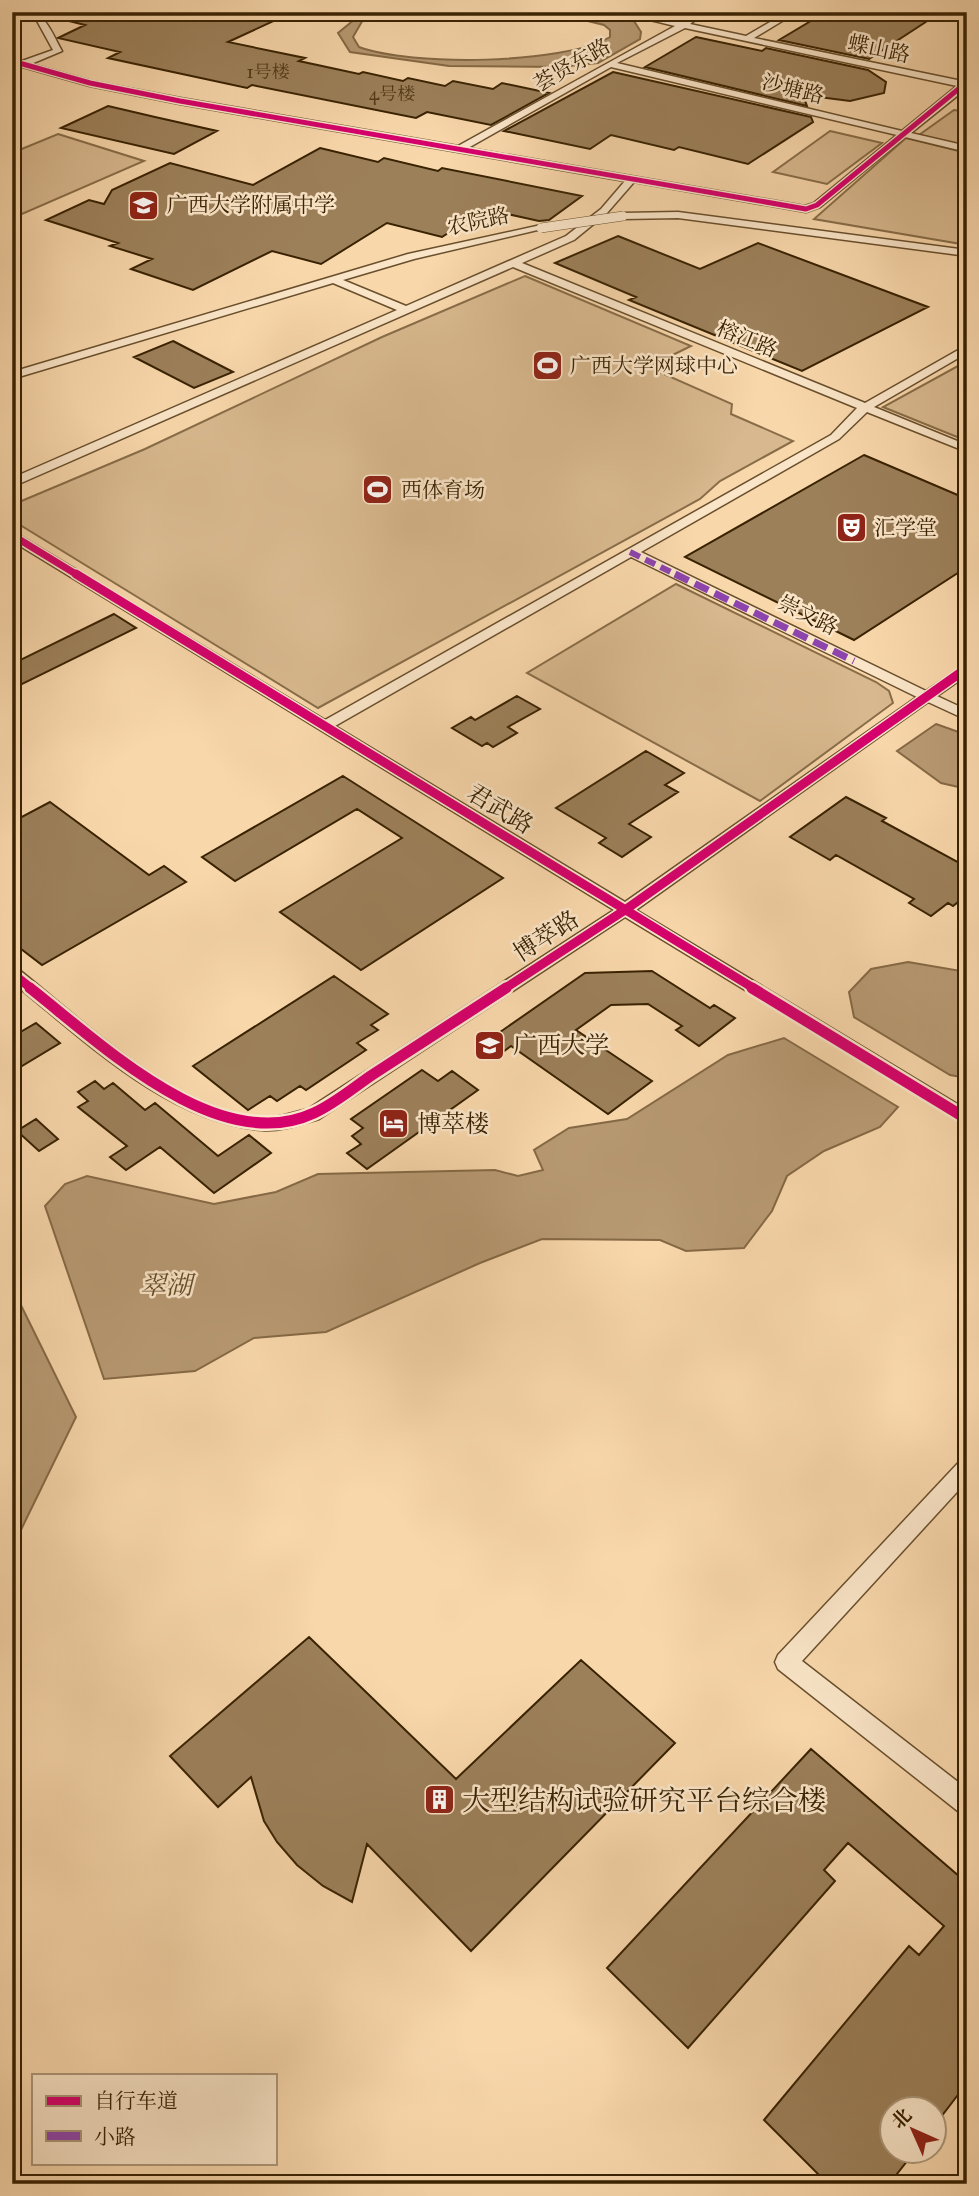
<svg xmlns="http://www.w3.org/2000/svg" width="979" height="2196" font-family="'IM FELL Great Primer','Noto Serif SC',serif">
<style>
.green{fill:#d8b88e;stroke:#886d48;stroke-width:2}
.water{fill:#b79972;stroke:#856945;stroke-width:2}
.building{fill:#9c805a;stroke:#392202;stroke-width:2}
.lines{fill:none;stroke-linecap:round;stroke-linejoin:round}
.minor-casing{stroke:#694f2c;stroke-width:3}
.minor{fill:#fae5c8;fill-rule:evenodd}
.minor-bridge-casing{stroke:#694f2c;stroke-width:10;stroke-linecap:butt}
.minor-bridge{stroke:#fae5c8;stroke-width:9}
.quiet-far1{stroke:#8e44ad;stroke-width:6;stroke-dasharray:11 6;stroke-linecap:butt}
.quiet{stroke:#8e44ad;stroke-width:7;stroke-dasharray:15 7;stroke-linecap:butt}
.cycleway-far3-casing{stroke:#fae5c8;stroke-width:8}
.cycleway-far2-casing{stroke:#fae5c8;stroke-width:10}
.cycleway-far1-casing{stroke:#fae5c8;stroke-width:12}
.cycleway-casing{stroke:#fae5c8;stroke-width:16}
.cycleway-far3{stroke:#d6006c;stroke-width:5}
.cycleway-far2{stroke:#d6006c;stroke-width:7}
.cycleway-far1{stroke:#d6006c;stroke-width:9}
.cycleway{stroke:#d6006c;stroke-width:11}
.labels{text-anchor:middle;stroke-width:5;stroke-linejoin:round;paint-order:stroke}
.far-number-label{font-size:18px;fill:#523a18}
.far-street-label{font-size:21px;fill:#392202;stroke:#fae5c8}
.far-poi-label{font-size:21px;fill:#392202;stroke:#fae5c8;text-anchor:start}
.street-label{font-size:24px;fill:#392202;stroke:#fae5c8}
.poi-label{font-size:24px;fill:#392202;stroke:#fae5c8;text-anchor:start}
.water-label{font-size:26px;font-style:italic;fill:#654c29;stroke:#fae5c8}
.near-poi-label{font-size:28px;fill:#392202;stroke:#fae5c8;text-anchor:start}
</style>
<rect width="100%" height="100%" fill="#f8d7ab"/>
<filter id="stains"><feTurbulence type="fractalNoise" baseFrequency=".00286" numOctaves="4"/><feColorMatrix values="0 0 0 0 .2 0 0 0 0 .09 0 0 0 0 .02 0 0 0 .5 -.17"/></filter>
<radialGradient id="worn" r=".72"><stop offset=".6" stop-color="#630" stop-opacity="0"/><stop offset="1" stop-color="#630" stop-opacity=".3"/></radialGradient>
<!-- green -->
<path class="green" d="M954,110L967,112V146L919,135Z
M830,131L882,143L827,184L773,172Z
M58,134L144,161L22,214L12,211V153Z
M906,138L967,153V245L814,219Z
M525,276L691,346L648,367L732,404L731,414L793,441L720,481L700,499L318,708L12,520V505L145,449L382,337Z
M967,361V441L883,407Z
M676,584L876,682L889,691L893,703L760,801L527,673Z"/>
<!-- water -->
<path class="water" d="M328,12H363L364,18L353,37L359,47C411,66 561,65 610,37V30L604,25L551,12H605L632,18L641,32L640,39L598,63L559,67L449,66L350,52L338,33L355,19Z
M936,724L967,735V789L941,783L897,751Z
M908,962L967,972V1078L950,1075L854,1017L849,992L871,969Z
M784,1038L898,1107L880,1127L824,1151L787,1176L772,1211L744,1248L686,1251L660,1240L542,1239L480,1263L326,1332L254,1338L195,1371L104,1379L45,1206L65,1184L87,1176L214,1204L276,1192L318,1174L495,1170L518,1176L543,1170L534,1150L569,1128L627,1119L728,1055Z
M12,1287L76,1417L17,1538L12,1542Z"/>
<!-- building -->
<path class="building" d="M66,12H293L228,42L305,58L299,61L359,74L363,72L403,81L408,78L445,86L453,81L493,89L502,83L549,93L491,125L427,112L416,118L252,85L247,88L108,58L120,52L58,38L85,25L65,20Z
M826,12H941L869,59L779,40Z
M696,37L762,51L766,48L868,70L886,82L884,93L850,101L803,95L807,106L645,67Z
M613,72L811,117L813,122L748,164L679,147L674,150L611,135L590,149L504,131Z
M108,106L155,117L217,131L174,154L61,128Z
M320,148L378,162L384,158L438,171L442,168L582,196L549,220L539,221L485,209L442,237L387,223L321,264L272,251L193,290L131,269L152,259L110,246L118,243L46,220L89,200L104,204L112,190L170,163L253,185Z
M618,236L700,269L758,243L928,307L802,371L629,300L636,297L555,263Z
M173,341L233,372L194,388L134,357Z
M864,455L967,499V567L854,640L685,557Z
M114,614L136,628L12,689V664Z
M517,696L540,709L508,727L517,733L493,747L487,743L482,746L452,728L471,717L475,720Z
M646,751L684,773L665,785L678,792L629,824L651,837L622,857L599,843L606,838L556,808Z
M343,776L503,878L361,970L280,912L402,838L357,809L235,881L202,857Z
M846,797L886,818L882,821L967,867V895L953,906L948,903L931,916L909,903L914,899L836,855L830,860L790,837Z
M50,802L149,875L164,866L186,882L42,965L12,942V822Z
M652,971L710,1008L714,1005L735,1018L699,1046L676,1030L682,1026L648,1004L611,1005L576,1030L652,1081L608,1114L511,1046L496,1057L480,1046L585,973Z
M334,976L388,1014L371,1025L378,1030L357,1043L366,1050L306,1090L300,1086L277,1101L270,1096L248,1110L193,1066Z
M36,1023L60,1043L12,1072V1037Z
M422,1070L438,1081L452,1071L478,1090L367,1169L347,1153L361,1144L352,1136L363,1128L351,1119Z
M95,1081L104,1089L113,1083L145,1110L155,1103L218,1156L249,1135L271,1153L214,1193L160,1147L126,1170L110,1157L127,1146L78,1107L88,1101L78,1092Z
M36,1119L58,1139L39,1151L17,1131Z
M309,1637L456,1779L581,1660L675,1743L471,1951L367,1844L352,1902L323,1886L297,1865L277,1842L264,1821L251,1777L218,1807L170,1756Z
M811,1749L967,1883V2083L934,2126V2109H892V2151H915L889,2184H828L764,2120L909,1946L919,1955L944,1926L848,1843L824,1870L835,1881L688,2048L607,1968Z"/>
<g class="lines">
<defs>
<path id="minor" d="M27,12C46,12 53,36 62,51L31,64L91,81L180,98L458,146L675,26L617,12H634L682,22L696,12H705L690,24L746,36L787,12H797L754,38L962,81L967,79V88L911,133L967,146V152L905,137L820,207L806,212L634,182L607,213L574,240L522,263L865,403L967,345V353L874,407L967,445V452L867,412L839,439L641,552L926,691L967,664V675L937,696L967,710V720L928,702L636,910L967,1110V1125L625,917L319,1119C302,1124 280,1132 262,1130C168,1123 82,1038 12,982V968L18,969C85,1022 172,1109 261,1118C277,1119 293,1112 308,1109L614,910L12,541V531L325,720L831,435L857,408L513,267L12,487V478L397,310L333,283L12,379V372L408,254L541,225L546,228L414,259L343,280L406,306L566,236L601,209L625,181L180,104L90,86L12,64V59L22,61L53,50L36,19ZM685,28L957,86L902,131L617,63ZM611,67L897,135L814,203L805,206L468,148ZM631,557L917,697L625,902L335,726Z
M678,212L967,250V256L678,218L623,219L618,216L623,213Z
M967,1458V1481L802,1661L967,1789V1815L959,1812L778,1669L775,1662L778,1655L960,1461Z"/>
</defs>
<!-- minor casing -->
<use href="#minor" class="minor-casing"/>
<!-- minor -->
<use href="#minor" class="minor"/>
<defs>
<path id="minor-bridge" d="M541,228L623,216"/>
</defs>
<!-- minor-bridge casing -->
<use href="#minor-bridge" class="minor-bridge-casing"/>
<!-- minor-bridge -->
<use href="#minor-bridge" class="minor-bridge"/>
<!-- quiet-far1 -->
<path class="quiet-far1" d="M630,552L679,576"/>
<!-- quiet -->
<path class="quiet" d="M675,574L854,661"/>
<defs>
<path id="cycleway-far3" d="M12,61L90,83L180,101L806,209L817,205L967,82"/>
<path id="cycleway-far2" d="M12,535L79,576"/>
<path id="cycleway-far1" d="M76,574L755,989
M12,973L32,989
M504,989L625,910L967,668"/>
<path id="cycleway" d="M30,988C99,1042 218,1158 314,1113C334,1104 353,1088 372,1075C417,1046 462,1017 506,988
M752,988L967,1119"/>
</defs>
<!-- cycleway-far3 casing -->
<use href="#cycleway-far3" class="cycleway-far3-casing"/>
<!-- cycleway-far2 casing -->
<use href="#cycleway-far2" class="cycleway-far2-casing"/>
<!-- cycleway-far1 casing -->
<use href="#cycleway-far1" class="cycleway-far1-casing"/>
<!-- cycleway casing -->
<use href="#cycleway" class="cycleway-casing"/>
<!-- cycleway-far3 -->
<use href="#cycleway-far3" class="cycleway-far3"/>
<!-- cycleway-far2 -->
<use href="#cycleway-far2" class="cycleway-far2"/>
<!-- cycleway-far1 -->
<use href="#cycleway-far1" class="cycleway-far1"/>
<!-- cycleway -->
<use href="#cycleway" class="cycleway"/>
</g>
<!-- icons -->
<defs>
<symbol id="school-square" viewBox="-11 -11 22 22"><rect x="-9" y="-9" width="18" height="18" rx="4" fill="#8f2418" stroke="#fae5c8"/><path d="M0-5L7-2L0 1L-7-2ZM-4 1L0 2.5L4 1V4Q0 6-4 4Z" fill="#fff"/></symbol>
<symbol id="stadium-square" viewBox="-11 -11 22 22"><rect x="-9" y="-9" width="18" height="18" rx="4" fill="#8f2418" stroke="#fae5c8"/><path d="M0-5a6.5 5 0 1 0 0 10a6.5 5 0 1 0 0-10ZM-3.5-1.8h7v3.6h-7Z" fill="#fff"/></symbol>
<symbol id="theatre-square" viewBox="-11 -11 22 22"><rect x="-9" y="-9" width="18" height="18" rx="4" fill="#8f2418" stroke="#fae5c8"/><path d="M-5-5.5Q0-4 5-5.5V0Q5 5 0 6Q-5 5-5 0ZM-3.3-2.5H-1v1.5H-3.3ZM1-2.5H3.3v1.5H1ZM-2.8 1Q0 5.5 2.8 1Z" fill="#fff"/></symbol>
<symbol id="university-square" viewBox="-11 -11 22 22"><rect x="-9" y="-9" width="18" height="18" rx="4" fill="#8f2418" stroke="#fae5c8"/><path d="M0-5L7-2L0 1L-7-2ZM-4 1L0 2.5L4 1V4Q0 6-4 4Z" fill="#fff"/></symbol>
<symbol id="hotel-square" viewBox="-11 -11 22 22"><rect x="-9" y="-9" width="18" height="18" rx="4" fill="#8f2418" stroke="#fae5c8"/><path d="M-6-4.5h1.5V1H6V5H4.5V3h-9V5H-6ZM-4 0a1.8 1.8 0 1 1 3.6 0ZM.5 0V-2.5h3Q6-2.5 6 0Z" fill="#fff"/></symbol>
<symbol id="building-square" viewBox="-11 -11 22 22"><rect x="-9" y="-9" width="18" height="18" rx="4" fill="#8f2418" stroke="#fae5c8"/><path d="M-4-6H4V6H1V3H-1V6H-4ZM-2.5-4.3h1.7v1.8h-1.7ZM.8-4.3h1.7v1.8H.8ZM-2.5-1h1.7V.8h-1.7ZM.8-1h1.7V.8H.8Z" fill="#fff"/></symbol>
</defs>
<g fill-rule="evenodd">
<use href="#school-square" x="126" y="188" width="35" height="35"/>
<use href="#stadium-square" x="530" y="348" width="35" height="35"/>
<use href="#stadium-square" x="360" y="472" width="35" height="35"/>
<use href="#theatre-square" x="834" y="510" width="35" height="35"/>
<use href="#university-square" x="472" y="1028" width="35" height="35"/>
<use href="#hotel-square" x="376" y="1106" width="35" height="35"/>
<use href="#building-square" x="422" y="1782" width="35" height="35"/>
</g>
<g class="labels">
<!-- far-number labels -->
<g class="far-number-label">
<text x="268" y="78">1号楼</text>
<text x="392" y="100">4号楼</text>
</g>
<!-- far-street labels -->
<g class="far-street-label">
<text transform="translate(879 49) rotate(12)" y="7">蝶山路</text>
<text transform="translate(572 65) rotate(-30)" y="7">荟贤东路</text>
<text transform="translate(793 89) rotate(14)" y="7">沙塘路</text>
<text transform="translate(478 221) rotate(-12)" y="7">农院路</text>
<text transform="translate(747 339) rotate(22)" y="7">榕江路</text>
<text transform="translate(808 615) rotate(26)" y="7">崇文路</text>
</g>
<!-- far-poi labels -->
<g class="far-poi-label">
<text x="167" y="212">广西大学附属中学</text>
<text x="570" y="373">广西大学网球中心</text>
<text x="401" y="497">西体育场</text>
<text x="874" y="535">汇学堂</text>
</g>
<!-- street labels -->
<g class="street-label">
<text transform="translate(500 809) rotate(31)" y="8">君武路</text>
<text transform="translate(546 936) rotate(-33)" y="8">博萃路</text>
</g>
<!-- poi labels -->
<g class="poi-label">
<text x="513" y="1053">广西大学</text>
<text x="417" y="1132">博萃楼</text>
</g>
<!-- water labels -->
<g class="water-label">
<text x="166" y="1294">翠湖</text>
</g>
<!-- near-poi labels -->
<g class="near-poi-label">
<text x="462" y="1810">大型结构试验研究平台综合楼</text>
</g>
</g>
<!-- margin -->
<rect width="979" height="2196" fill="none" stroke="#f8d7ab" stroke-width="42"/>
<rect x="14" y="14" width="951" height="2168" fill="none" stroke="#392202" stroke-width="3.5"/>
<rect x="21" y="21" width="937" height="2154" fill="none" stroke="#392202" stroke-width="2"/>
<!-- legend -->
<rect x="32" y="2074" width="245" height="91" fill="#fae5c8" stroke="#ad9779" stroke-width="2"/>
<rect x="46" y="2096" width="35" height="10" fill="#d6006c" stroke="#ad9779" stroke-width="2"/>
<text x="94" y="2108" font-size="21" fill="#392202">自行车道</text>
<rect x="46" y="2131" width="35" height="10" fill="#8e44ad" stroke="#ad9779" stroke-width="2"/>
<text x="94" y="2144" font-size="21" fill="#392202">小路</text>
<!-- north arrow -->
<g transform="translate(913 2130) rotate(315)"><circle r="33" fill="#fae5c8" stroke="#ad9779" stroke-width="2"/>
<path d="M0-5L12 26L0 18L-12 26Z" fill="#8f2418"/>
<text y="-10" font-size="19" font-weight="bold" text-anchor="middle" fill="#392202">北</text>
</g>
<rect width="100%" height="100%" filter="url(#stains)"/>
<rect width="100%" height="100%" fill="url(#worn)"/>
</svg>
